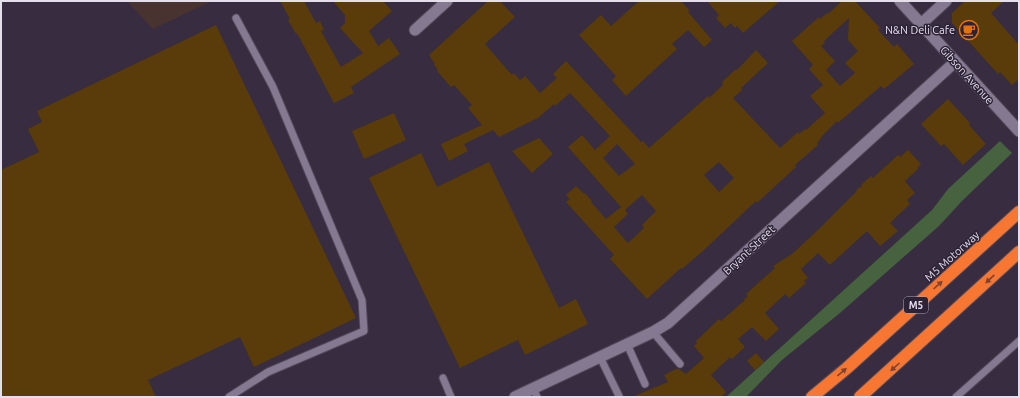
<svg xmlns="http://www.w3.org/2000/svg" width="1020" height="398" font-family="Ubuntu,sans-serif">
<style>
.education{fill:#483330}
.green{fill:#47623e}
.building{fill:#593c0a;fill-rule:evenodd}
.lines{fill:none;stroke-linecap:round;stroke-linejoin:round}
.service-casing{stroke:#52495a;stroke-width:9}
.minor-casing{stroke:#52495a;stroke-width:13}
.secondary-casing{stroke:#52495a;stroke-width:13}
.motorway-casing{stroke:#52495a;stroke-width:14}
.service{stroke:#847990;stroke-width:7}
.minor{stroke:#847990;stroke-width:11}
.secondary{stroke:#847990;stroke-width:11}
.motorway{stroke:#f67632;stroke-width:12}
.oneway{fill:#7d4434}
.labels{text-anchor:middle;stroke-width:3;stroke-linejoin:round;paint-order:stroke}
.shield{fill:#2d2336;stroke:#aea6b5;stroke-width:1}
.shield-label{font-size:10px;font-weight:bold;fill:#e5deeb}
.poi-label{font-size:11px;fill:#e5deeb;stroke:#2d2336;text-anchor:end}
.street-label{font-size:11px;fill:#e5deeb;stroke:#2d2336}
</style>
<rect width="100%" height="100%" fill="#372c40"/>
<!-- education -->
<path class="education" d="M127,1H212L153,29Z"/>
<!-- green -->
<path class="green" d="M1000,141L1012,153L962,201L939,226L840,313L782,360L746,397H726L932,210L948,189Z"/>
<!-- building -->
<path class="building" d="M280,1H304L316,23L320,21L324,30L321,31L341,67L363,53L340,28L345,23V15L333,1H383L392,11L369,31L378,46L389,38L400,54L351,87L354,93L334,103L297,33L296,34L288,20L290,19Z
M488,1H500L515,17L485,44L512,75L514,73L520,80L525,76L540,93L557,78L553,74L566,61L641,142L643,141L649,148L708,96L709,98L723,85L722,82L736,69L737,70L756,50L768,63L741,88L742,90L733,98L780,148L798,132L799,134L805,129L806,130L825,113L810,96L823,85L809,69L813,65L792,41L819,17L820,19L827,13L828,14L842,1H855L880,28L878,30L894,47L897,44L914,64L884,89L881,86L838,123L837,121L822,136V137L817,143L818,145L795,165L796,167L757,203L756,201L703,251L682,269L681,268L647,299L610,259L614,255L566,202L570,199L566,195L576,186L584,194L585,193L592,201L591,202L606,219L621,207L568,147L582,135L595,150L610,136L570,93L555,106L554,104L538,118L499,137L493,130L464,144L468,151L449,161L441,144L482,125L468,108L472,105L454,85L451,87L437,71L438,70L434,65L435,64L429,55ZM849,18L848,40L858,51L845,63L855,73L840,86L826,70L835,61L821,46L825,43L824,41ZM617,144L635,164L619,176L603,158ZM719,162L734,178L719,192L704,175ZM642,195L656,211L642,225L644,228L628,243L614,227L628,214L625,210Z
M639,1H681L690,11L688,12L712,40L704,47L688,30L672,44L677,49L626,96L612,80L616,76L579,35L601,15L611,26Z
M707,1H780L743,33L737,26L735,28L731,23L725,28L716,18L719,15Z
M965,1H1004L991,13L1019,45V79L1012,85L1000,72L998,74L952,23V13Z
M216,25L356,318L254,367L240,337L148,380L156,397H1V170L39,152L28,129L42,122L37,111Z
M948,99L970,123L969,125L986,144L963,165L944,144L941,146L921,124Z
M394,113L406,140L364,159L352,131Z
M539,138L553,154L532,173L512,151Z
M908,150L921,164L917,168L918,169L905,181L915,193L907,200L910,204L890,223L898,231L880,246L867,231L830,265L818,253L801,269L808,278L804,281L806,283L789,298L785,294L765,313L779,329L766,341L752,327L738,339L745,347L732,359L730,357L711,375L726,392L721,397H632L668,382L664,375L676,369H679L686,374L704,358L694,346L697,343L696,341L719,319L721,321L745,300L744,299L748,296L746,294L775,268L773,266L792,254L819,229L857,191L856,190L862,186L861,185L871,176L873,178L898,155L900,157Z
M421,153L437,187L489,162L559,308L576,299L588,324L525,355L518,340L460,368L369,178Z
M756,353L764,362L755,370L747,361Z"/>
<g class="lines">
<defs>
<path id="service" d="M653,332L680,364
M627,344L645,384
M600,357L619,396
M443,378L451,397
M533,388L537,397
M229,397L268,372L364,331L362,300L273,87L236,18
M956,397L1019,341"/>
<path id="minor" d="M921,24L946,1
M415,30L447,1
M515,397L653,332L668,323L955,62"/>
<path id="secondary" d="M900,1L1019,131"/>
<path id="motorway" d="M812,397L847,368L1019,212
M860,397L1019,252"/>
</defs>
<!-- service casing -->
<use href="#service" class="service-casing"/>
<!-- minor casing -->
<use href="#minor" class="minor-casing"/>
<!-- secondary casing -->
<use href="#secondary" class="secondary-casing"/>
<!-- motorway casing -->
<use href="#motorway" class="motorway-casing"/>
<!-- service -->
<use href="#service" class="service"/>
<!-- minor -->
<use href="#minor" class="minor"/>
<!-- secondary -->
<use href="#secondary" class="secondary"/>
<!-- motorway -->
<use href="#motorway" class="motorway"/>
</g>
<!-- one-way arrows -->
<defs><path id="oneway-solid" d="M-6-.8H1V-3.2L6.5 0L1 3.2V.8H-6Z"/></defs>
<g class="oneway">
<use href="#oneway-solid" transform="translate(990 279) rotate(137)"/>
<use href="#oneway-solid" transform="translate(938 285) rotate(-42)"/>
<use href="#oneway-solid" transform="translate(895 367) rotate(138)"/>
<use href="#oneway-solid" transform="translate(842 372) rotate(-40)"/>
</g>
<!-- icons -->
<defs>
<symbol id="cafe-ring" viewBox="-11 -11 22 22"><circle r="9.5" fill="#2d2336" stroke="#e8710a" stroke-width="1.5"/><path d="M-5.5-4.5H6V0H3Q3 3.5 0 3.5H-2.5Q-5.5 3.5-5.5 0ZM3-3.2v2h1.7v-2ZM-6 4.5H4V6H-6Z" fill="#e8710a"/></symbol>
</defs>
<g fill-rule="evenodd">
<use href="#cafe-ring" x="958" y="19" width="22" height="22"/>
</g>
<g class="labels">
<!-- shield labels -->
<rect class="shield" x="904" y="297" width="24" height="16" rx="3"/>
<g class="shield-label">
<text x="916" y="309">M5</text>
</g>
<!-- poi labels -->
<g class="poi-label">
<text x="955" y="34">N&amp;N Deli Cafe</text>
</g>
<!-- street labels -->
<g class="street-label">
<text transform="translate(967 75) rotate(48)" y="4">Gibson Avenue</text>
<text transform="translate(749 250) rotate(-43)" y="4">Bryant Street</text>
<text transform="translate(952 256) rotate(-42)" y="4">M5 Motorway</text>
</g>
</g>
<!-- border -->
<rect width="1020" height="398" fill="none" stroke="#e5deeb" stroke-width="4"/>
</svg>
